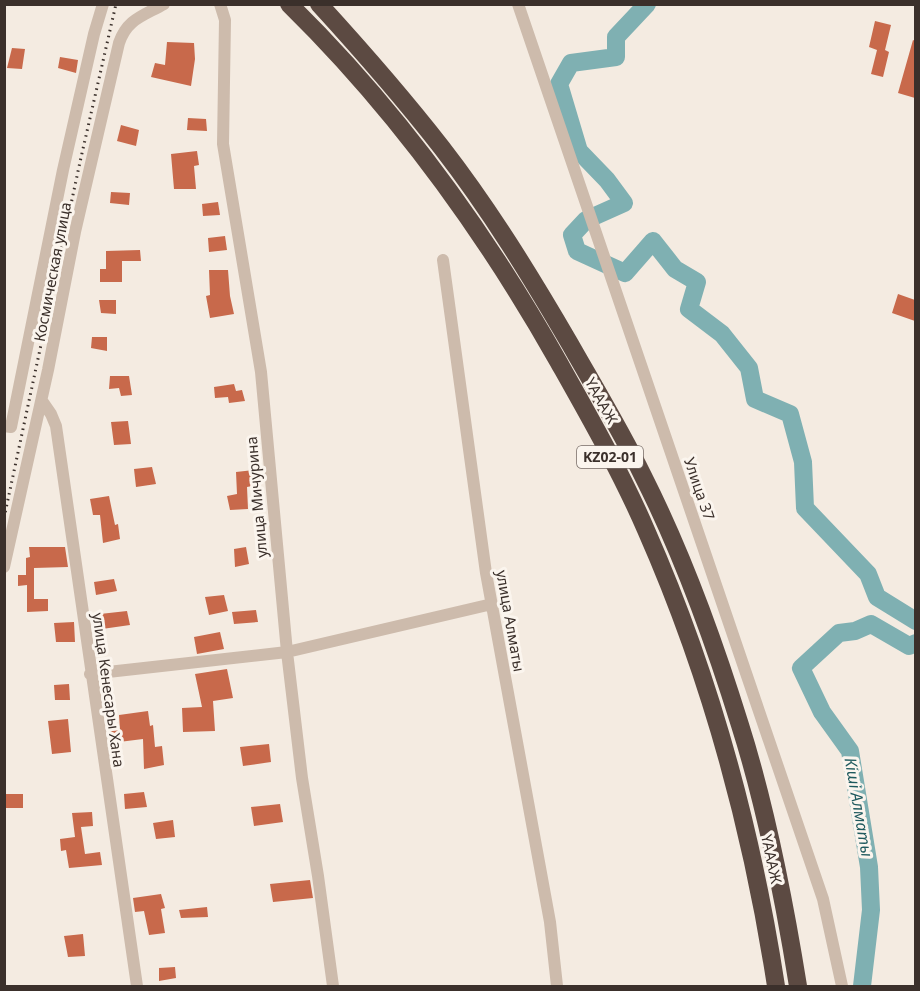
<svg xmlns="http://www.w3.org/2000/svg" width="920" height="991" font-family="'Noto Sans',sans-serif">
<style>
.lines{fill:none;stroke-linecap:round;stroke-linejoin:round}
.river{stroke:#7fb0b2;stroke-width:18}
.building{fill:#c8694b}
.minor{stroke:#cdbbac;stroke-width:12}
.highway{stroke:#5c4a42;stroke-width:18}
.rail{stroke:#3b302b;stroke-width:3;stroke-dasharray:1.5 4.5;stroke-linecap:butt}
.labels{text-anchor:middle;stroke-width:6;stroke-linejoin:round;paint-order:stroke}
.shield{fill:#fbf5ee;stroke:#756b66;stroke-width:1.5}
.shield-label{font-size:14px;font-weight:bold;fill:#3b302b}
.street-label{font-size:15px;fill:#3b302b;stroke:#fbf5ee}
.water-label{font-size:16px;font-style:italic;fill:#1f5a5e;stroke:#fbf5ee}
</style>
<rect width="100%" height="100%" fill="#f4ebe1"/>
<g class="lines">
<!-- river -->
<path class="river" d="M647,4L616,37V57L571,63L559,84L579,151L607,180L624,203L586,220L572,235L577,251L625,273L653,241L675,269L697,282L689,309L722,334L749,368L755,399L790,414L803,462L805,508L868,574L877,597L916,621
M862,986L871,910L869,867L850,751L822,712L801,668L839,633L855,631L871,624L909,646L916,643"/>
</g>
<!-- building -->
<path class="building" d="M875,21L891,25L885,50L889,52L883,77L871,74L877,50L869,47Z
M913,40L915,41V98L898,93Z
M167,42L194,43L195,59L191,86L151,77L155,63L165,65Z
M12,48L25,49L22,69L7,68Z
M60,57L78,60L76,73L58,68Z
M188,118L206,119L207,131L187,130Z
M121,125L139,130L136,146L117,141Z
M197,151L199,165L194,166L196,189H174L171,154Z
M111,192L130,193L129,205L110,203Z
M218,202L220,215L203,216L202,204Z
M225,236L227,250L209,252L208,238Z
M140,250L141,261H122V282H100V269H106V251Z
M209,270H228L230,296L234,314L210,318L206,296L210,295Z
M898,294L915,300V321L892,313Z
M99,300H116V314L101,313Z
M92,337H107V351L91,348Z
M110,376H129L132,395L121,396L119,388L109,389Z
M234,384L236,391L242,390L245,401L229,403L228,397L215,398L214,387Z
M128,421L131,444L114,445L111,422Z
M152,467L156,484L136,487L134,469Z
M262,469L263,484L247,487L248,509L230,510L227,496L237,494L236,472Z
M109,496L115,525L118,524L120,539L103,543L100,515H93L90,499Z
M29,547H65L68,567L34,568V599H48V611L27,612V585L18,586V575H26V558L30,557Z
M246,547L249,564L235,567L234,549Z
M114,579L117,591L96,595L94,582Z
M224,595L228,611L209,615L205,597Z
M256,610L258,622L234,624L232,612Z
M127,611L130,625L102,629L100,614Z
M74,622L75,642H56L54,623Z
M220,632L224,649L197,654L194,637Z
M227,669L233,698L213,701L215,731L183,732L182,708L202,707L195,674Z
M69,684L70,700H55L54,685Z
M148,711L150,726L153,725L155,747L162,746L164,765L144,769L143,739L111,743L109,731L120,730L119,715Z
M68,719L71,752L52,754L48,721Z
M269,744L271,762L243,766L240,747Z
M144,792L147,807L125,809L124,794Z
M4,794H23V808H4Z
M280,804L283,822L254,826L251,807Z
M92,812L93,826L81,827L85,854L100,852L102,865L69,868L66,850L61,851L60,839L75,837L72,813Z
M173,820L175,837L156,839L153,823Z
M310,880L313,898L273,902L270,884Z
M161,894L165,908L161,909L165,933L149,935L144,911L135,912L133,898Z
M207,907L208,917L181,918L179,910Z
M83,934L85,956L68,957L64,936Z
M175,967L176,978L159,981V968Z"/>
<g class="lines">
<!-- minor -->
<path class="minor" d="M220,4L225,20L223,144L261,372L287,652L302,778L318,876L333,986
M518,4L823,899L842,986
M443,260L486,573L550,922L557,986
M42,401L51,414L56,426L137,986
M4,426L11,427L63,170L94,34L103,4
M4,567L48,370L75,232L119,43C127,19 143,16 164,4
M90,674L287,652L492,604"/>
<!-- highway -->
<path class="highway" d="M289,4C397,110 484,230 558,361C589,416 621,472 646,530C710,675 752,830 776,986
M319,4C362,51 403,98 442,148C490,210 531,277 570,344C595,388 621,431 643,476C683,555 714,641 740,725C767,810 784,899 798,986"/>
<!-- rail -->
<path class="rail" d="M4,518L80,162L116,4"/>
</g>
<g class="labels">
<!-- shield labels -->
<rect class="shield" x="577" y="446" width="66" height="22" rx="4.5"/>
<g class="shield-label">
<text x="610" y="462">KZ02-01</text>
</g>
<!-- street labels -->
<g class="street-label">
<text transform="translate(53 272) rotate(-79)" y="5">Космическая улица</text>
<text transform="translate(601 401) rotate(61)" y="5">ҮАААЖ</text>
<text transform="translate(699 489) rotate(71)" y="5">Улица 37</text>
<text transform="translate(257 497) rotate(-95)" y="5">улица Мичурина</text>
<text transform="translate(510 621) rotate(80)" y="5">улица Алматы</text>
<text transform="translate(108 690) rotate(82)" y="5">улица Кенесары Хана</text>
<text transform="translate(771 859) rotate(78)" y="5">ҮАААЖ</text>
</g>
<!-- water labels -->
<g class="water-label">
<text transform="translate(859 807) rotate(80)" y="6">Кіші Алматы</text>
</g>
</g>
<!-- border -->
<rect width="920" height="991" fill="none" stroke="#3b302b" stroke-width="12"/>
</svg>
